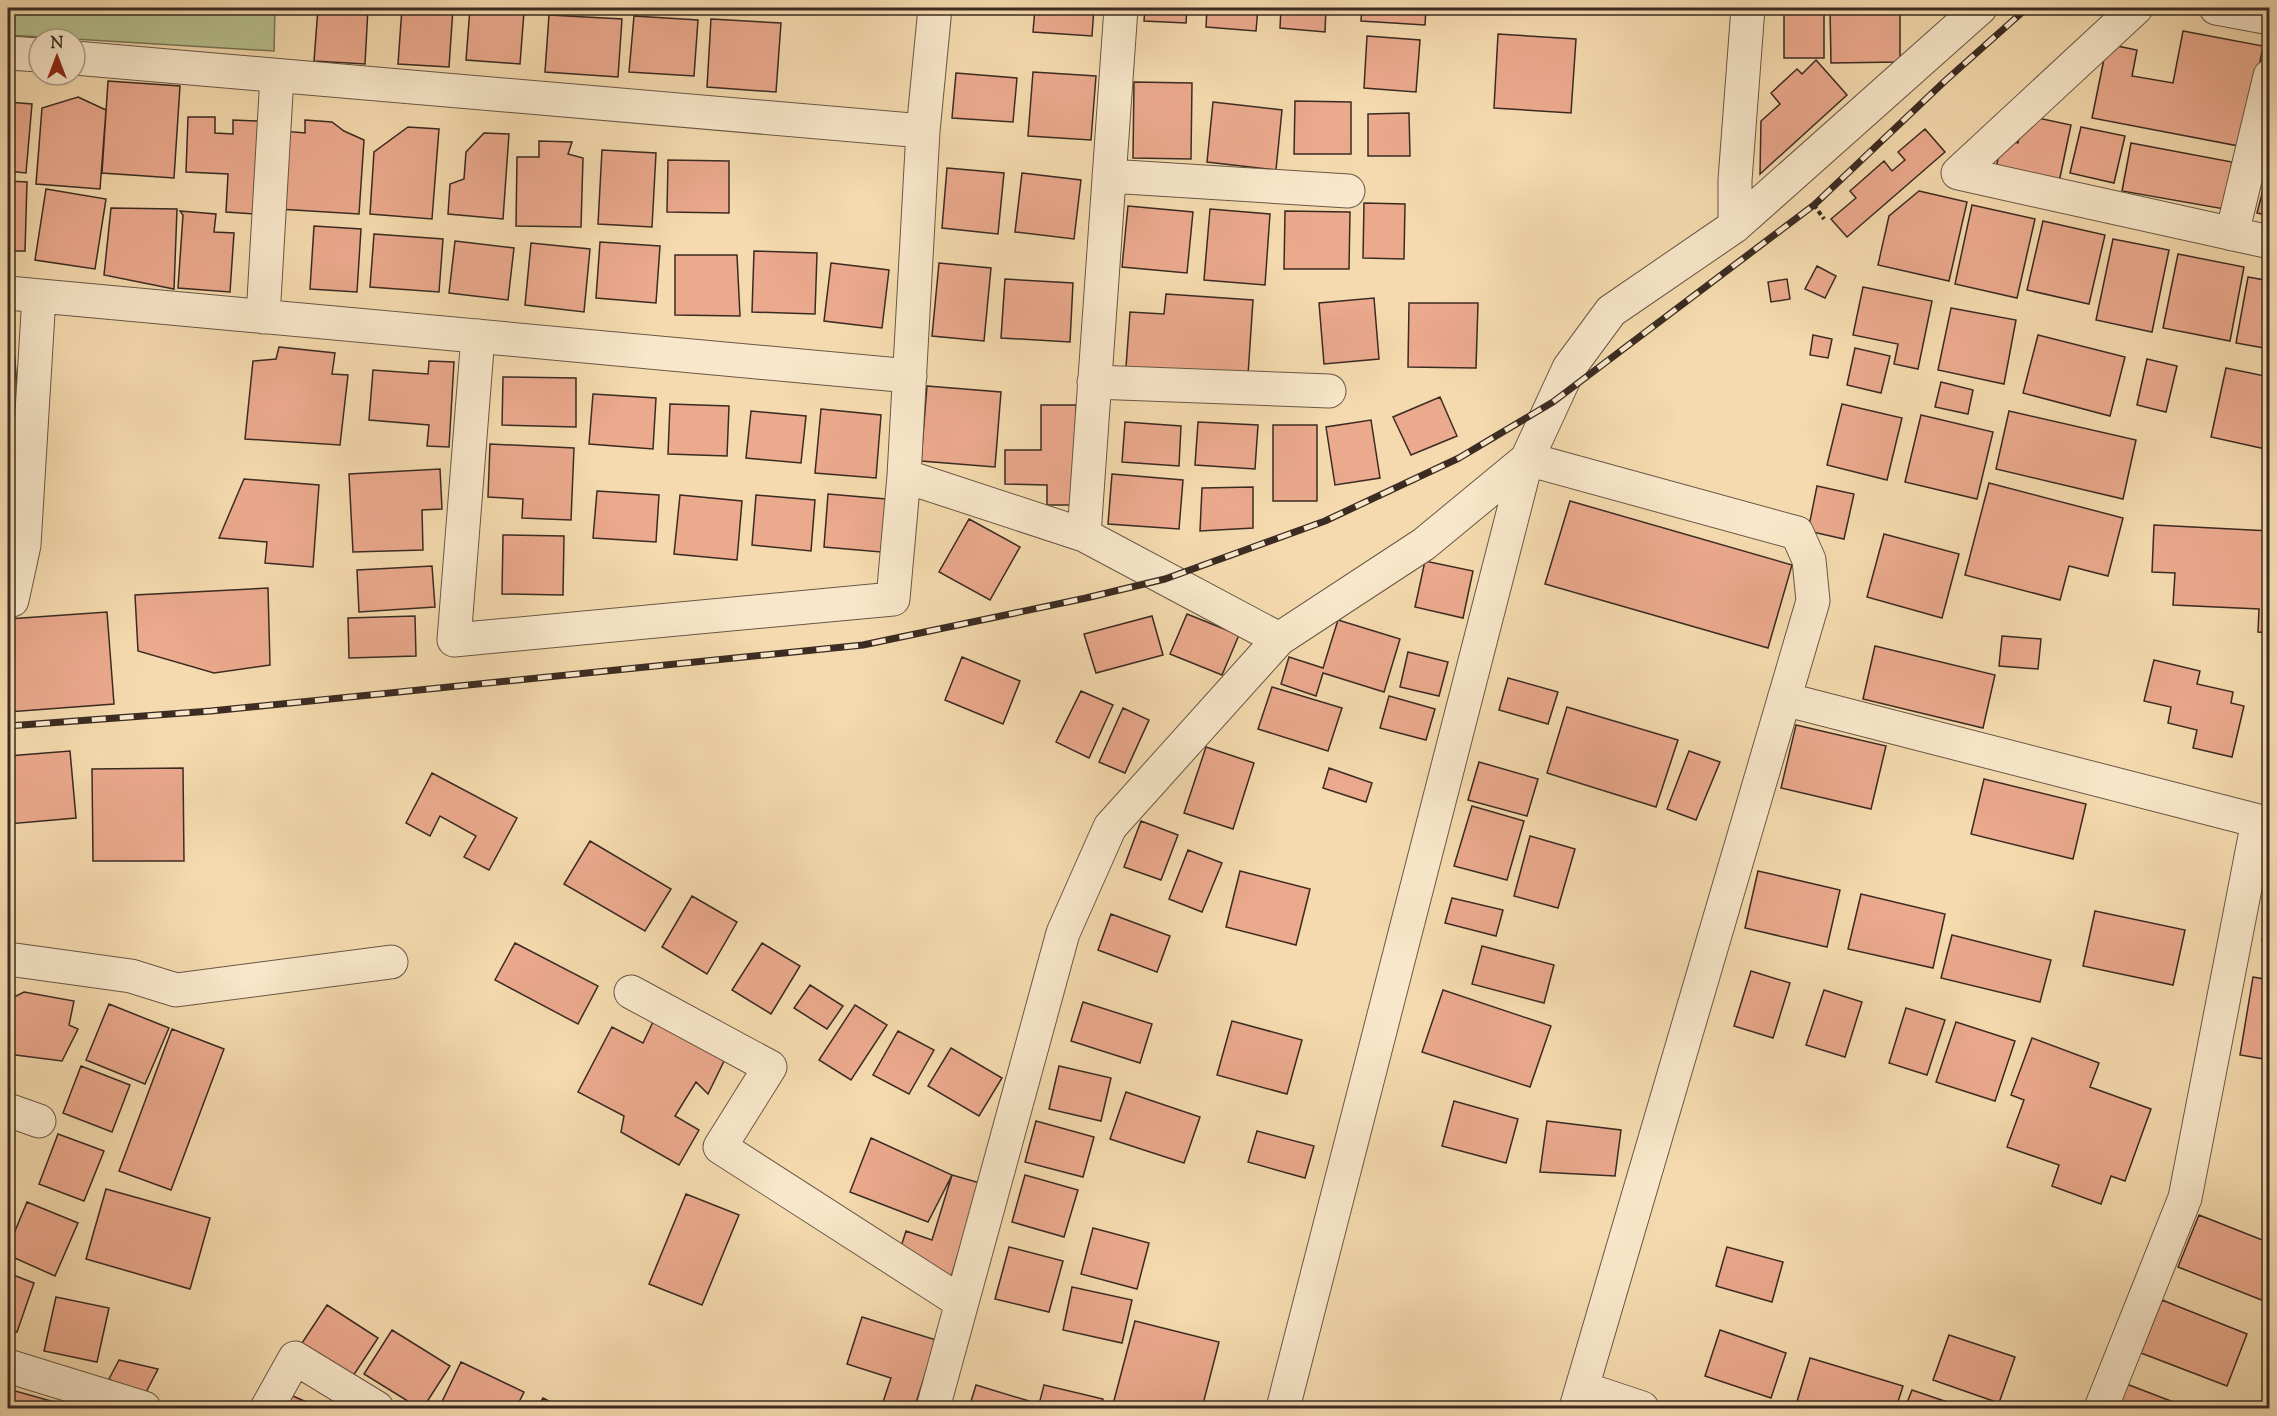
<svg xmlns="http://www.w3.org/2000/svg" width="2277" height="1416" font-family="'Sorts Mill Goudy',serif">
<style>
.green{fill:#b7c18e;stroke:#797658;stroke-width:1.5}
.building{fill:#eba98d;stroke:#3b2b22;stroke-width:1.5}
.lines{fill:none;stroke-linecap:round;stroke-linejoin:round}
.minor-casing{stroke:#695745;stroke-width:35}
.path{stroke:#3b2b22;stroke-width:4;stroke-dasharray:4.5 3;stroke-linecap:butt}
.minor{stroke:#f8e7ca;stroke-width:33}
.rail-casing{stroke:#3b2b22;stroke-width:7}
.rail{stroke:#f8e7ca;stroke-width:4.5;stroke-dasharray:14;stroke-linecap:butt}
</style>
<rect width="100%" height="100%" fill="#f4daae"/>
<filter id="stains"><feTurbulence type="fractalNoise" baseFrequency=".00333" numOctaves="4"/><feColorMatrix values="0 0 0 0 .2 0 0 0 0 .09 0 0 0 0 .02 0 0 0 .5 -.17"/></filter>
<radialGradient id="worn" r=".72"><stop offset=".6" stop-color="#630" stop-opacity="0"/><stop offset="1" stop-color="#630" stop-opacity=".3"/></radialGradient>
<!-- green -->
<path class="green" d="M8,8H275L274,51L8,35Z"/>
<!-- building -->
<path class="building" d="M318,8H368L365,64L314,61Z
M402,8H453L449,67L398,64Z
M470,8L524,12L520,64L466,60Z
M1035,8H1094L1092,36L1033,32Z
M1145,8H1187L1186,23L1144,21Z
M1207,8H1258L1256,31L1206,27Z
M1281,8H1326L1325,32L1280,28Z
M1362,8H1426L1425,25L1361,21Z
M1784,8H1824V58H1784Z
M1830,8H1900V62L1831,63Z
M549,15L622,19L618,77L545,72Z
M634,16L698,20L694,76L629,72Z
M711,19L781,23L776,92L707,87Z
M2183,31L2263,46L2244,147L2092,118L2107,44L2137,50L2132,76L2173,83Z
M1498,34L1576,39L1571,113L1494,108Z
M1367,36L1420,40L1416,92L1364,88Z
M1816,60L1847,95L1760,174L1761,121L1780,104L1771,93L1797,69L1802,74Z
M1033,72L1096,76L1091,140L1028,136Z
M956,73L1017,78L1013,122L952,118Z
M108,81L180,86L174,178L102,173Z
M1134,82L1192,83L1191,159L1133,158Z
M78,97L106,110L100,189L36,184L42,108Z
M1295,101L1351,102V154H1294Z
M8,102L32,104L26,173L8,171Z
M1213,102L1282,110L1276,170L1207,162Z
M1409,113L1410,156H1368V114Z
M2024,115L2071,125L2058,187L1995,173L2002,140L2018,143Z
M188,117H215V133L233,134V120L258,121L254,214L226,212L228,174L186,172Z
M305,120L332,122L344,131L364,140L359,214L278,209L283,131L305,133Z
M408,127L439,129L432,219L370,214L374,152Z
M2081,127L2125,136L2114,183L2070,173Z
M1925,129L1945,152L1847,237L1831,219L1856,198L1850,191L1884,161L1892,171L1905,160L1898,152Z
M484,133L509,134L503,219L448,214L450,184L464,179L466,152Z
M539,141L572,142L568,154L583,158L581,227L516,226L517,157H539Z
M2131,143L2232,162L2224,209L2122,191Z
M602,150L656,153L652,227L598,224Z
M668,160L729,161V213L667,212Z
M2270,163V216L2257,213Z
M947,168L1004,173L998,234L942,228Z
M1022,173L1081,180L1074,239L1015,232Z
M8,181L27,182L25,251H8Z
M46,189L106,199L95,269L35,260Z
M1919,191L1967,202L1949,281L1878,265L1889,216Z
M1364,203L1405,204L1404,259L1363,258Z
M1972,205L2035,219L2017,298L1955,284Z
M1128,206L1193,212L1187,273L1122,267Z
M111,208L177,209L174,289L104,275Z
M1210,209L1270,214L1265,285L1204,280Z
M180,211L216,214L214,232L234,233L230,292L178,288L183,215Z
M1285,211L1350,212L1349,269H1284Z
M2043,221L2105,235L2089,304L2027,290Z
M314,226L361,229L357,292L310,289Z
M374,234L443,239L439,292L370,287Z
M2113,239L2169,250L2152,332L2096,320Z
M455,241L514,248L508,300L449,293Z
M600,242L660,246L656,303L596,298Z
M531,243L590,249L584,312L525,305Z
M754,251L817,253L815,314L752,312Z
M2178,254L2244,267L2230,341L2163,328Z
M675,255H737L740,316L675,315Z
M831,263L889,270L882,328L824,321Z
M939,263L991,268L984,341L932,336Z
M1817,266L1836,276L1825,298L1805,289Z
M2248,277L2270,281V349L2236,343Z
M1005,279L1073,283L1070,342L1001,338Z
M1787,279L1790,299L1771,302L1768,282Z
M1863,287L1932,301L1918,369L1894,364L1898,344L1853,335Z
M1166,294L1253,300L1248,375L1126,367L1130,312L1164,314Z
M1374,298L1379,359L1324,364L1319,303Z
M1409,303H1478L1476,368L1408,367Z
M1951,308L2016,320L2004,384L1938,370Z
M8,325L12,326L19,409L8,408Z
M1813,335L1832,339L1828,358L1810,355Z
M2038,335L2125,357L2110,416L2023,393Z
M279,347L335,353L332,374L348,375L340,445L245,439L253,361L276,359Z
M1855,348L1890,356L1881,393L1847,385Z
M2147,359L2177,366L2166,412L2137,405Z
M429,361L454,362L449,447L427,446L429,425L369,420L373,370L428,374Z
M2226,368L2270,377V450L2211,437Z
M503,377L576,378V427L502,425Z
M1941,382L1973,390L1968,414L1935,407Z
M927,386L1001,392L995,467L921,461Z
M593,394L656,398L653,449L589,444Z
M1440,397L1457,436L1411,455L1393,417Z
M670,404L729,406L727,456L668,454Z
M1842,404L1902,418L1887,480L1827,465Z
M1041,405H1076L1075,505H1047V485L1005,484V450H1041Z
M821,409L881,415L876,478L815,473Z
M751,411L806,416L801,463L746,458Z
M2009,411L2136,440L2123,499L1996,469Z
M1921,415L1993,432L1977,499L1905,482Z
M1371,420L1380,478L1335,485L1326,427Z
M1125,422L1181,426L1179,466L1122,462Z
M1198,422L1258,425L1255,469L1195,465Z
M1273,425H1317V501H1273Z
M490,444L574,448L571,520L522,518L523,499L488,497Z
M8,468H13L12,492H8Z
M440,469L442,509L422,510L423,550L353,552L349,474Z
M1112,474L1183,480L1179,529L1108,524Z
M244,479L319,485L313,567L265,563L267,542L219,538Z
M1989,483L2123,518L2108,576L2069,566L2060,600L1965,575Z
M1817,486L1854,494L1844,539L1808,531Z
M1253,487V528L1200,531L1202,488Z
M597,491L659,495L656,542L593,538Z
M828,494L886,499L881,552L824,547Z
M680,495L742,501L737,560L674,554Z
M756,495L815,500L811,551L752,545Z
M1570,501L1792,565L1768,648L1545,584Z
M8,506H13L8,546Z
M969,519L1020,547L990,600L939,572Z
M2154,525L2270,531V633L2258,632L2259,609L2173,605L2175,573L2152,572Z
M1884,534L1959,554L1942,618L1867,597Z
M503,535L564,536L563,595L502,594Z
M1425,561L1473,571L1463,618L1415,607Z
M432,566L435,607L359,612L357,570Z
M268,588L270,665L214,673L138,651L135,595Z
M107,612L114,704L8,712V619Z
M1187,614L1239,635L1222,675L1170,654Z
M415,616L416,656L349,658L348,618Z
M1152,616L1163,655L1096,673L1084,634Z
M1338,620L1400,639L1384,692L1323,673L1316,696L1281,684L1289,657L1323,668Z
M2002,636L2041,639L2038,669L1999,666Z
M1875,646L1995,675L1983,728L1863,699Z
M1408,652L1448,662L1439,696L1400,687Z
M962,657L1020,681L1003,724L945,700Z
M2154,660L2200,671L2197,684L2233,692L2231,703L2244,706L2232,757L2193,748L2197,730L2168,723L2171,707L2144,701Z
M1508,678L1558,692L1548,724L1499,710Z
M1272,687L1342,708L1328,751L1258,729Z
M1081,691L1113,705L1089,758L1056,742Z
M1389,696L1435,709L1426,740L1380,728Z
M1567,707L1678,740L1656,807L1547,773Z
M1123,708L1149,720L1125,773L1099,762Z
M1796,725L1886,746L1871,809L1781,788Z
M1206,747L1254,763L1233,829L1184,813Z
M70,751L76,818L8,824V756Z
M1689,751L1720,762L1696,820L1667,809Z
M1479,762L1538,779L1527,816L1468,800Z
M183,768L184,861H93L92,769Z
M1329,768L1372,783L1366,802L1323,788Z
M432,773L517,818L489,870L464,857L476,836L440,816L430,836L406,823Z
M1984,779L2086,804L2073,859L1971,834Z
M1472,806L1524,821L1507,880L1454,866Z
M1141,821L1178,835L1161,880L1124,867Z
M1530,836L1575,849L1558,908L1514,896Z
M590,841L671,889L645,931L564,884Z
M1188,850L1222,863L1202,912L1169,899Z
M1240,871L1310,889L1296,945L1226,927Z
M1758,871L1840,890L1827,947L1745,928Z
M1861,894L1945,914L1933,968L1848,949Z
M692,896L737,922L707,974L662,947Z
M2270,897V942L2262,941Z
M1452,898L1503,910L1496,936L1445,923Z
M2095,911L2185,930L2173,985L2083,966Z
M1111,914L1170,936L1157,972L1098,950Z
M1952,935L2051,960L2040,1002L1941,978Z
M515,943L598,986L578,1024L495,980Z
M762,943L800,966L771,1014L732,990Z
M1482,946L1554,965L1544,1003L1472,984Z
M1751,971L1790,983L1773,1038L1734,1026Z
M2253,977L2270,980V1060L2240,1055Z
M810,985L843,1006L827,1029L794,1008Z
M1443,990L1551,1026L1530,1087L1422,1052Z
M1824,990L1862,1002L1845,1057L1806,1045Z
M24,992L74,1001L69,1025L78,1029L62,1061L8,1054V1000Z
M1083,1002L1152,1024L1140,1063L1071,1041Z
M109,1004L169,1028L145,1084L86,1060Z
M855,1005L887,1025L851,1080L819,1060Z
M1906,1008L1945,1020L1927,1075L1889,1063Z
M1232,1021L1302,1040L1287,1094L1217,1075Z
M653,1022L725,1059L708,1094L696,1082L675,1116L699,1130L679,1165L621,1132L624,1116L578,1092L612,1027L643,1043Z
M1956,1022L2015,1041L1995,1101L1936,1082Z
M172,1029L224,1049L171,1190L119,1171Z
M898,1031L934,1050L909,1094L873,1075Z
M2032,1038L2099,1063L2090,1087L2151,1109L2125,1181L2111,1176L2101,1204L2052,1186L2059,1165L2007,1147L2024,1100L2011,1095Z
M951,1048L1002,1078L979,1116L928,1086Z
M81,1066L130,1085L112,1132L63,1113Z
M1059,1066L1111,1078L1101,1121L1049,1109Z
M1126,1092L1200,1117L1184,1163L1110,1139Z
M1454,1101L1518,1119L1506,1163L1442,1146Z
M1036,1121L1094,1137L1083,1177L1025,1162Z
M1547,1121L1621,1130L1615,1176L1540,1172Z
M1257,1131L1314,1146L1305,1178L1248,1162Z
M58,1134L104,1151L84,1201L39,1184Z
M871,1138L952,1175L928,1222L850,1192Z
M952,1175L980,1183L949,1284L900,1250L906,1231L932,1240Z
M1025,1175L1078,1190L1064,1237L1012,1222Z
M106,1189L210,1218L190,1289L86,1259Z
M686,1194L739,1215L702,1305L649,1284Z
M27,1202L78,1223L55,1276L8,1255V1248Z
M2199,1215L2270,1243V1286L2264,1301L2178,1267Z
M1093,1228L1149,1243L1137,1289L1081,1274Z
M1009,1247L1063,1261L1049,1312L995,1299Z
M1727,1247L1783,1262L1772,1302L1716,1286Z
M8,1273L34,1283L17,1332L8,1329Z
M1072,1287L1132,1300L1122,1343L1063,1330Z
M56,1297L109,1308L97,1362L44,1351Z
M2162,1300L2247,1334L2227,1386L2141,1353Z
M327,1305L378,1338L353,1376L302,1343Z
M862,1317L936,1340L915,1406L913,1408H881L891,1378L847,1364Z
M1135,1321L1219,1342L1202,1408H1112Z
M392,1330L450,1366L423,1408H419L364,1374Z
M1720,1330L1786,1353L1771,1398L1705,1376Z
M1949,1335L2015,1357L1999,1403L1933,1380Z
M1810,1358L1903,1386L1896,1408H1795Z
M119,1360L158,1369L142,1400L109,1379Z
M461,1362L524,1392L516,1408H439Z
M2124,1383L2189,1408H2114Z
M976,1385L1029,1401L1027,1408H969Z
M1044,1385L1103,1399L1101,1408H1038Z
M8,1389L58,1403L56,1408H8Z
M1912,1390L1965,1408H1905Z
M286,1393L320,1408H279Z
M543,1398L562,1408H537Z"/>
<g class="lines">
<defs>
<path id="minor" d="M935,8L923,131L904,476L1084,535L1279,639
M2136,8L1958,173L2270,242
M2216,8L2270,18
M8,53L39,55
M75,58L923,131
M1109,176L1348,191
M1735,226V180L1748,8
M2232,234L2270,76
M8,293L910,376
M263,317L277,76
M478,336L454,640L893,599L904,476
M1094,382L1329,391
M1084,535L1121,8
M8,601L12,600L24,545L39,296
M1784,699L2270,824
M8,959L131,976L176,990L391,962
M631,992L770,1067L720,1147L961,1302
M8,1110L39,1121
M8,1366L144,1408
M1582,1388L1642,1408
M267,1408L295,1358L377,1408
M933,1408L1063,933L1110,827L1279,639L1424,544L1527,459L1797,533L1809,560L1813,601L1576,1408
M1283,1408L1527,459L1569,368L1611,311L1735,226L1980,8
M2101,1408L2185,1198L2258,821"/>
</defs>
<!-- minor casing -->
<use href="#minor" class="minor-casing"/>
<!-- path -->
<path class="path" d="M1814,205L1824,219"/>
<!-- minor -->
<use href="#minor" class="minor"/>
<defs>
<path id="rail" d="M8,726L211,711L863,645L1086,598L1165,579L1325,521L1459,458L1553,402L1814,205L1945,81L2027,8"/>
</defs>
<!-- rail casing -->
<use href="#rail" class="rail-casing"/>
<!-- rail -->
<use href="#rail" class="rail"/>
</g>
<!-- margin -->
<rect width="2277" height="1416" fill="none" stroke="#f4daae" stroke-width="30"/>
<rect x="9" y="9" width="2259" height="1398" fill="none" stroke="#3b2b22" stroke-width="3"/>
<rect x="15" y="15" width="2247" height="1386" fill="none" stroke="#3b2b22" stroke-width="1.5"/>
<!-- north arrow -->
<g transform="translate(57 57)"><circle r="28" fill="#f8e7ca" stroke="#ac9c87" stroke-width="1.5"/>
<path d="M0-4.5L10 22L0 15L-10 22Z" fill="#8f2418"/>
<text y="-9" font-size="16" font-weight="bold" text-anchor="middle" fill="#3b2b22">N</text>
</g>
<rect width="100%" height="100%" filter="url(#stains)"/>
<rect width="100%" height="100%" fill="url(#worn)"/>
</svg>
